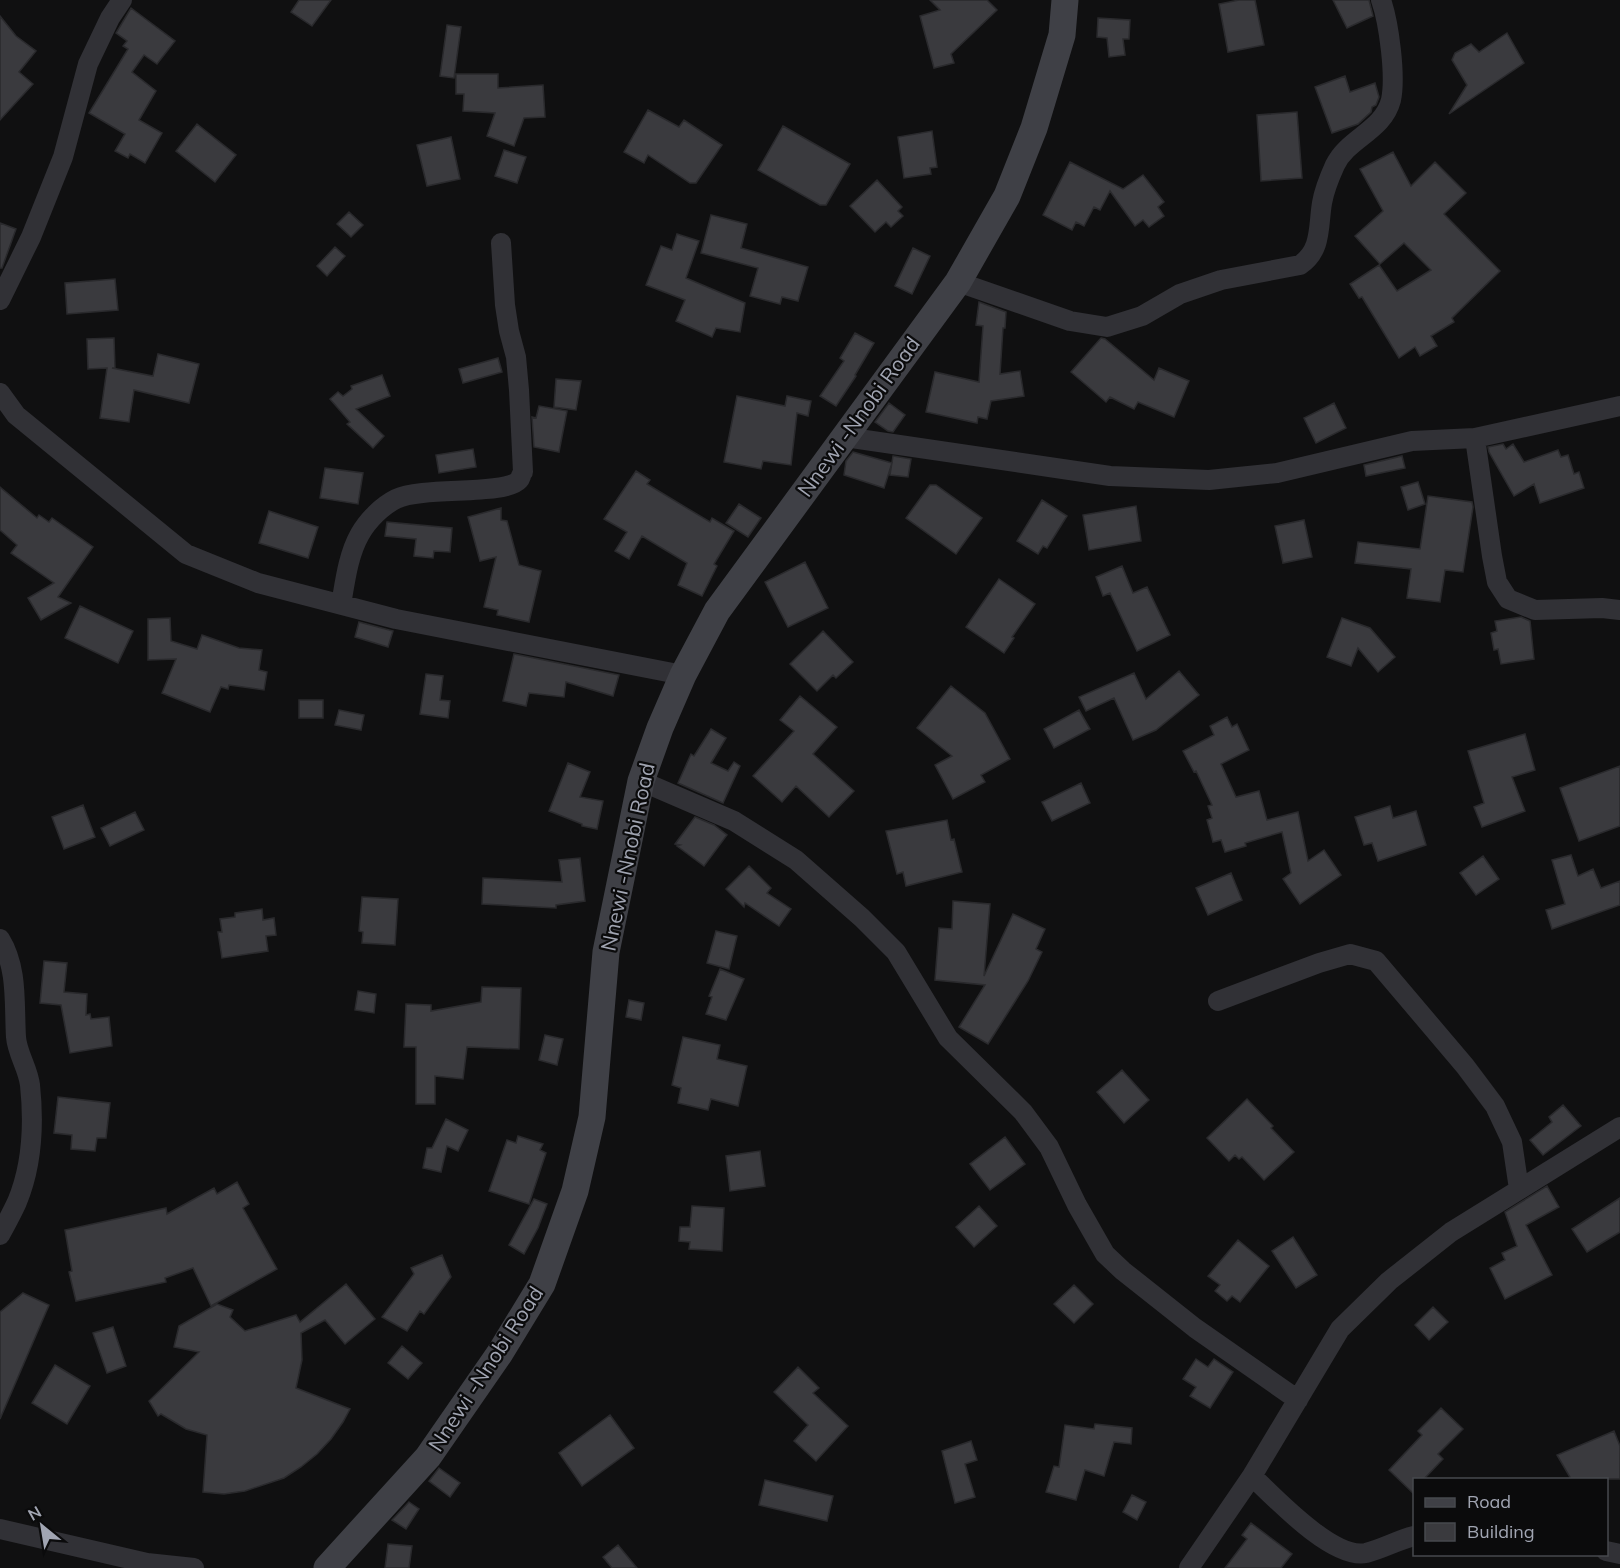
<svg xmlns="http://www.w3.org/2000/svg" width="1620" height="1568" font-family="Mulish,sans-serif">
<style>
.building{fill:#3a3a3e;stroke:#2a2a2d;stroke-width:1.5}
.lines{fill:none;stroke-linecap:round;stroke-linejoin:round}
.minor{stroke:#313136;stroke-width:20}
.secondary{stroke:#3f4046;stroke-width:27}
.labels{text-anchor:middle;stroke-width:4.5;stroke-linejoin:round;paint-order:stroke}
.street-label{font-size:21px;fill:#a1a5b2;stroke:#0b0b0c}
</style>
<rect width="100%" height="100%" fill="#101011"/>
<!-- building -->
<path class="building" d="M299,0H331L312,26L291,12Z
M930,0H987L997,10L951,54L954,63L934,68L920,16L940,10Z
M1239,0H1255L1264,45L1228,52L1219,4Z
M1333,0H1369L1373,16L1347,28Z
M131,8L175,41L157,64L144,55L132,72L156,91L139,120L162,133L145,163L130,154L128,158L115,151L125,134L89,113L128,49L123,46L127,41L116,33Z
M0,16L16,36L36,51L19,72L33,84L0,120Z
M1098,18L1130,20L1129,39H1123L1125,55L1109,57L1107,38L1097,37Z
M447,25L461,27L454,78L440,76Z
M1507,33L1524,63L1449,114L1467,85L1452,60L1455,53L1471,44L1479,52Z
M456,74H498V88L543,85L545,117L524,118L514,146L487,136L495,113L463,111L464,94H456Z
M1345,76L1350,92L1375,83L1379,97L1376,105L1372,107L1371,112L1358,124L1332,133L1315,87Z
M648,110L679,127L684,120L722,145L696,183H690L648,155L644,163L624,152Z
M1297,112L1302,178L1261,181L1257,115Z
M197,124L236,155L215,182L176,151Z
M783,126L850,164L826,205H820L758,170Z
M932,131L937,167L930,168L931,174L904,178L898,137Z
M451,137L460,179L427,186L417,145Z
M504,150L526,157L517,183L495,176Z
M1393,152L1411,186L1435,162L1466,193L1444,214L1500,271L1452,318L1454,322L1431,336L1437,346L1420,356L1415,347L1399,358L1362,297L1359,298L1350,284L1379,265L1397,291L1431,270L1404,243L1380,264L1355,236L1383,211L1360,169Z
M1070,162L1123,189L1143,175L1164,202L1158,207L1164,216L1149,227L1143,220L1135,226L1110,191L1100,210L1094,207L1084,226L1076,222L1072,230L1043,215Z
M877,180L902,207L898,211L903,216L891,227L886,222L875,232L850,206Z
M349,212L363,225L351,237L337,224Z
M711,215L747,224L741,248L808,267L798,301L782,297L780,304L750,296L758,268L701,253Z
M0,223L16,229L2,268H0Z
M677,234L699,241L686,278L745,303L740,332L716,328L712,337L676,321L685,300L646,285L661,246L672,250Z
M335,247L345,256L327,276L317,266Z
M913,248L930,256L912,294L895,286Z
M115,279L118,310L67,314L65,283Z
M979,302L1006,312L1005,328H1003L1000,374L1020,371L1024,396L991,401L987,419L978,417L977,423L926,412L935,372L979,382L983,326L976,325Z
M855,333L874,343L855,375L856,376L836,406L820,396L844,361L840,358Z
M114,338L115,368H112L153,376L158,354L199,364L189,403L134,390L129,422L100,418L107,368L88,369L87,339Z
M1101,338L1105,339L1154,380L1159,368L1189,381L1174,417L1138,402L1134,409L1110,397L1106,402L1071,372Z
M498,358L502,372L463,383L459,369Z
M382,375L390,396L356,409L384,436L373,448L347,424L350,422L330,399L338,392L343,396L352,389L351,386Z
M556,379L581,381L576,410L554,407Z
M737,396L785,406L787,396L811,401L808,416L797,413L791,465L763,461L761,469L724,462Z
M889,403L905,415L893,432L888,431L875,422Z
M1334,403L1346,428L1316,443L1304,418Z
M539,406L567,411L559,452L534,447L532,417L536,418Z
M1503,444L1506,449L1513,444L1524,462L1558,450L1561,457L1568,455L1574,474L1579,472L1584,488L1540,503L1534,484L1514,496L1489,452L1488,447Z
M473,449L476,467L439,473L436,455Z
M853,452L892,463L884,488L844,475L846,461Z
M893,456L911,459L908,477L890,475Z
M1402,456L1405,468L1366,476L1364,465Z
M325,468L363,473L358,504L320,498Z
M636,471L650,480L647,484L710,522L712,518L734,531L714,564L717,566L702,596L678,585L687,563L642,536L629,559L615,551L627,532L604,519Z
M1418,482L1425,504L1408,510L1401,487Z
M930,485H936L982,518L956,554L906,518Z
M0,487L37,518L39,515L49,522L52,518L93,547L58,597L71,603L41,620L28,598L54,583L11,553L17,545L0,530Z
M1428,496L1472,502L1473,507L1463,572L1445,570L1440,602L1407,598L1411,569L1355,563L1358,542L1420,549Z
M1042,500L1067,516L1047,548L1043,546L1038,554L1017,541Z
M739,504L761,518L748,537L726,523Z
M1136,506L1141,541L1089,550L1083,515Z
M501,508V520L507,521L519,565L541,571L529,622L497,615L498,610L484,607L496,557L480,561L468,517Z
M269,511L318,527L308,558L259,543Z
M1304,520L1312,557L1283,563L1275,526Z
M387,522L452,528L450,552L434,551L433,558L414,556L416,539L385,536Z
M805,562L828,608L788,627L765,582Z
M1122,566L1133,593L1147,587L1170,635L1137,651L1110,593L1103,596L1096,577Z
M999,579L1035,604L1012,637L1014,638L1004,653L966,627Z
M80,606L133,631L118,663L65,638Z
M1521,617L1530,621L1534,659L1501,664L1498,649L1494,650L1491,633L1497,631L1495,621Z
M170,618L171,641L197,649L202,635L239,648L262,650L259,670L267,672L264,690L229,685L228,689L221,687L210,712L162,693L176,659L148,660V619Z
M1342,618L1370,628L1395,657L1378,672L1358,648L1351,666L1327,657Z
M359,622L393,631L388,647L355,637Z
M823,631L853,662L836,678L833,675L817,691L790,664Z
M514,654L619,675L613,696L566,682L564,697L529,693L526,706L503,701Z
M1179,671L1199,695L1156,730L1133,740L1114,698L1086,711L1079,697L1134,673L1146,699Z
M426,674L443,676L440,700L450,701L448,718L420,714Z
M951,686L985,713L1010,759L981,775L985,782L953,799L935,765L952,756L917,728Z
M800,696L837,727L813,754L854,791L829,817L796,786L782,802L753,776L794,731L780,720Z
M299,700H323V718H299Z
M339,710L364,715L361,730L335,725Z
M1079,710L1090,729L1054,748L1044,729Z
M1227,717L1232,727L1237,724L1249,750L1221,764L1236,797L1259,791L1267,820L1298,812L1308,861L1324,850L1341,875L1300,904L1283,879L1291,873L1282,832L1245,843L1246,846L1225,852L1221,840L1213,842L1207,820L1212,818L1208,806L1212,805L1196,771L1194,772L1183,751L1214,735L1210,726Z
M711,729L726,738L711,763L728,771L734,762L740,766L723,803L678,783L691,754L694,756Z
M1525,734L1535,770L1512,777L1525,811L1482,827L1474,807L1484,803L1468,751Z
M568,763L590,772L580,797L603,801L597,829L582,826V824L549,811Z
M1620,766V826L1579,841L1560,788Z
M1081,783L1090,803L1052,821L1042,802Z
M83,805L95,837L64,849L52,817Z
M1390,806L1393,818L1416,811L1426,845L1378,861L1372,843L1364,845L1355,817Z
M135,812L144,830L110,846L101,828Z
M695,817L714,825L727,835L704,866L677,846L680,845L675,844Z
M947,820L951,840L954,839L962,872L906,886L903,872L897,874L886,831Z
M1571,855L1578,876L1593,869L1601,888L1620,881V905L1552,929L1546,910L1565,904L1552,860Z
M1483,856L1499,879L1476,895L1460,873Z
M580,858L585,901L556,905V908L482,904L483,878L562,882L559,860Z
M749,866L771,888L767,893L791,909L779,926L745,903L744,907L726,889Z
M1231,873L1242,900L1208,915L1196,888Z
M362,897L398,899L395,945L362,943L363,932L359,931Z
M953,901L990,904L984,976L1013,914L1045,929L1036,949L1042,952L1028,981L988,1044L959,1027L985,985L935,980L939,928L952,929Z
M262,909L263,920L274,918L276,935L266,936L268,951L222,958L218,932H222L220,919L235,917V913Z
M716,931L737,936L729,969L707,963Z
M44,961L67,963L64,992L87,994L86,1015L90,1014L91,1019L109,1017L112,1046L70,1053L61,1005L40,1003Z
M720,969L744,979L726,1020L706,1014L712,997L709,996Z
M482,987L521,988L519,1049L467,1047L463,1079L435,1076V1104H416V1047H404L406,1004L431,1005V1011L481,1002Z
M358,991L376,994L374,1013L355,1010Z
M629,1000L644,1003L641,1020L626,1017Z
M545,1035L563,1039L557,1065L539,1060Z
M683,1037L720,1045L717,1059L747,1066L738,1106L711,1099L708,1110L678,1103L681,1088L672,1085Z
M1122,1070L1149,1100L1124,1123L1097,1092Z
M58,1097L110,1103L106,1138H97L95,1151L71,1149L72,1135L54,1133Z
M1247,1099L1273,1126L1271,1128L1294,1152L1264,1180L1242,1157L1239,1159L1235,1155L1229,1161L1207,1138Z
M1563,1105L1581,1126L1543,1155L1530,1140L1552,1122L1549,1117Z
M446,1119L468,1130L458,1151L447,1146L441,1172L423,1168L427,1148H432Z
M518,1136L543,1144L540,1150L546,1153L529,1204L489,1191L507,1140L516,1143Z
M1005,1137L1025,1164L990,1190L970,1164Z
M760,1151L765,1186L730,1191L726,1156Z
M237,1182L249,1204L243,1208L277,1269L211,1306L193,1268L165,1278L166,1282L76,1301L69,1272L72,1271L65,1230L166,1208L167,1214L214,1188L217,1194Z
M1547,1186L1559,1207L1526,1225L1552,1275L1505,1299L1490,1268L1505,1260L1502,1253L1517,1246L1505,1212Z
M1620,1198V1232L1587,1252L1572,1229Z
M534,1199L547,1204L538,1228L524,1254L509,1245Z
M692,1206L724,1208L722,1251L689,1249L690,1242L679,1241L680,1227H690Z
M979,1206L997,1226L974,1247L956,1227Z
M1293,1237L1317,1275L1296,1288L1272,1251Z
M1238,1240L1269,1266L1240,1302L1232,1296L1227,1301L1215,1291L1220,1285L1208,1276Z
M442,1255L451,1277L424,1314L420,1311L407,1331L382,1317L414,1274L411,1268Z
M346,1284L375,1319L345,1344L325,1320L301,1333L302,1360L296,1388L350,1409L343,1422L331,1439L317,1454L301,1467L284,1478L245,1491L224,1494L203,1492L207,1435L186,1429L161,1414L158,1416L149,1401L199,1352L174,1347L179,1326L217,1304L233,1310L230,1317L245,1331L296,1315L300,1322Z
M1074,1285L1093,1304L1074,1323L1054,1304Z
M23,1293L49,1305L0,1419V1312Z
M1433,1307L1448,1322L1429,1340L1415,1325Z
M113,1327L126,1366L107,1373L93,1333Z
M402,1346L422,1363L408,1379L388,1363Z
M1196,1359L1208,1367L1214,1359L1233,1372L1210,1408L1190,1396L1196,1387L1183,1379Z
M55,1365L90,1386L67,1424L32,1403Z
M798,1367L819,1388L813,1393L848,1426L816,1461L794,1441L808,1425L774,1392Z
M1441,1408L1463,1429L1438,1454L1443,1459L1424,1479H1414V1494L1389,1470L1422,1435L1418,1431Z
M610,1415L634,1448L582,1486L559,1453Z
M1095,1424L1132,1428L1131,1444L1114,1442L1104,1476L1085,1470L1076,1500L1046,1492L1054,1466L1059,1467L1065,1425L1094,1429Z
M1614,1431L1620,1446V1479H1571L1557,1455Z
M971,1441L977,1460L965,1464L975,1497L955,1503L942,1451Z
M439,1468L460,1483L450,1497L429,1481Z
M765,1480L833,1496L827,1521L759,1505Z
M1132,1495L1146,1502L1137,1520L1123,1512Z
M409,1502L419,1509L406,1529L392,1520Z
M1251,1523L1292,1554L1281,1568H1225L1247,1539L1242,1535Z
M388,1544L412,1546L409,1568H385Z
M618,1545L637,1568H612L603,1557Z"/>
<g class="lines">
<!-- minor -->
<path class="minor" d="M958,282L1070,321L1107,327L1142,316L1180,294L1221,280L1300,265C1322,250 1318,227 1322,203C1324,191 1330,176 1335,165C1348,138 1383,131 1391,100C1396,76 1389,23 1381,0
M0,300L31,237L63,157L88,64L110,18L122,0
M0,393L16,415L186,554L258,583L396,619L683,675
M845,437L1110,476L1209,480L1277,473L1412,441L1475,438L1620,406
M1475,438L1492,556L1497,582L1508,599L1535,610L1602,608L1620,610
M341,605C345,582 348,555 360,534C368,520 382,506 396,499C423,486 505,496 519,480C521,478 521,474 523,472L519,390L516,357L509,331L505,305L501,243
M641,781L734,821L796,860L862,918L896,952L948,1038L1023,1112L1049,1147L1077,1205L1105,1254L1123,1271L1195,1328L1298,1400
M0,939C18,968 14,1004 16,1037C17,1053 28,1068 30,1085C34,1123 32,1166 17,1202C12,1213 6,1224 0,1235
M1218,1001L1319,963L1350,954L1376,961L1465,1066L1495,1106L1512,1142L1519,1189
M1252,1476C1274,1497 1333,1560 1366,1553C1382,1549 1398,1540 1414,1536
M0,1529L147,1563L194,1568
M1606,1551L1620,1554
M1189,1568L1252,1476L1340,1329L1389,1281L1451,1232L1620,1127"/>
<!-- secondary -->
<path class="secondary" d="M327,1568L428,1457L500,1353L542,1284L575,1191L592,1117L606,952L641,781L660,728L683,675L717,611L958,282L1007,196L1034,128L1062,35L1065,0"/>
</g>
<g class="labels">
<!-- street labels -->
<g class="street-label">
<text transform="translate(859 417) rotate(-54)" y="7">Nnewi -Nnobi Road</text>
<text transform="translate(628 857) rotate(-78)" y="7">Nnewi -Nnobi Road</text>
<text transform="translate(486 1369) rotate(-57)" y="7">Nnewi -Nnobi Road</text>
</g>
</g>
<!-- legend -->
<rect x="1413" y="1478" width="195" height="78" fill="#0b0b0c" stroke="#47494e" stroke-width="1.5"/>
<rect x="1425" y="1498" width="30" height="9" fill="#3f4046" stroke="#47494e" stroke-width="1.5"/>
<text x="1467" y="1508" font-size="18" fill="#a1a5b2">Road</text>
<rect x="1425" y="1523" width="30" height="18" fill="#3a3a3e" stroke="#47494e" stroke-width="1.5"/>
<text x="1467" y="1538" font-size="18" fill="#a1a5b2">Building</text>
<!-- north arrow -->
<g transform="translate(42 1526) rotate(330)" stroke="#0b0b0c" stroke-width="4.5" paint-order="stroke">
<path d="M0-4.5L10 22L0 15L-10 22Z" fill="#a1a5b2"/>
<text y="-9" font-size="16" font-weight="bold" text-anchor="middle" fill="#a1a5b2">N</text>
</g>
</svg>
